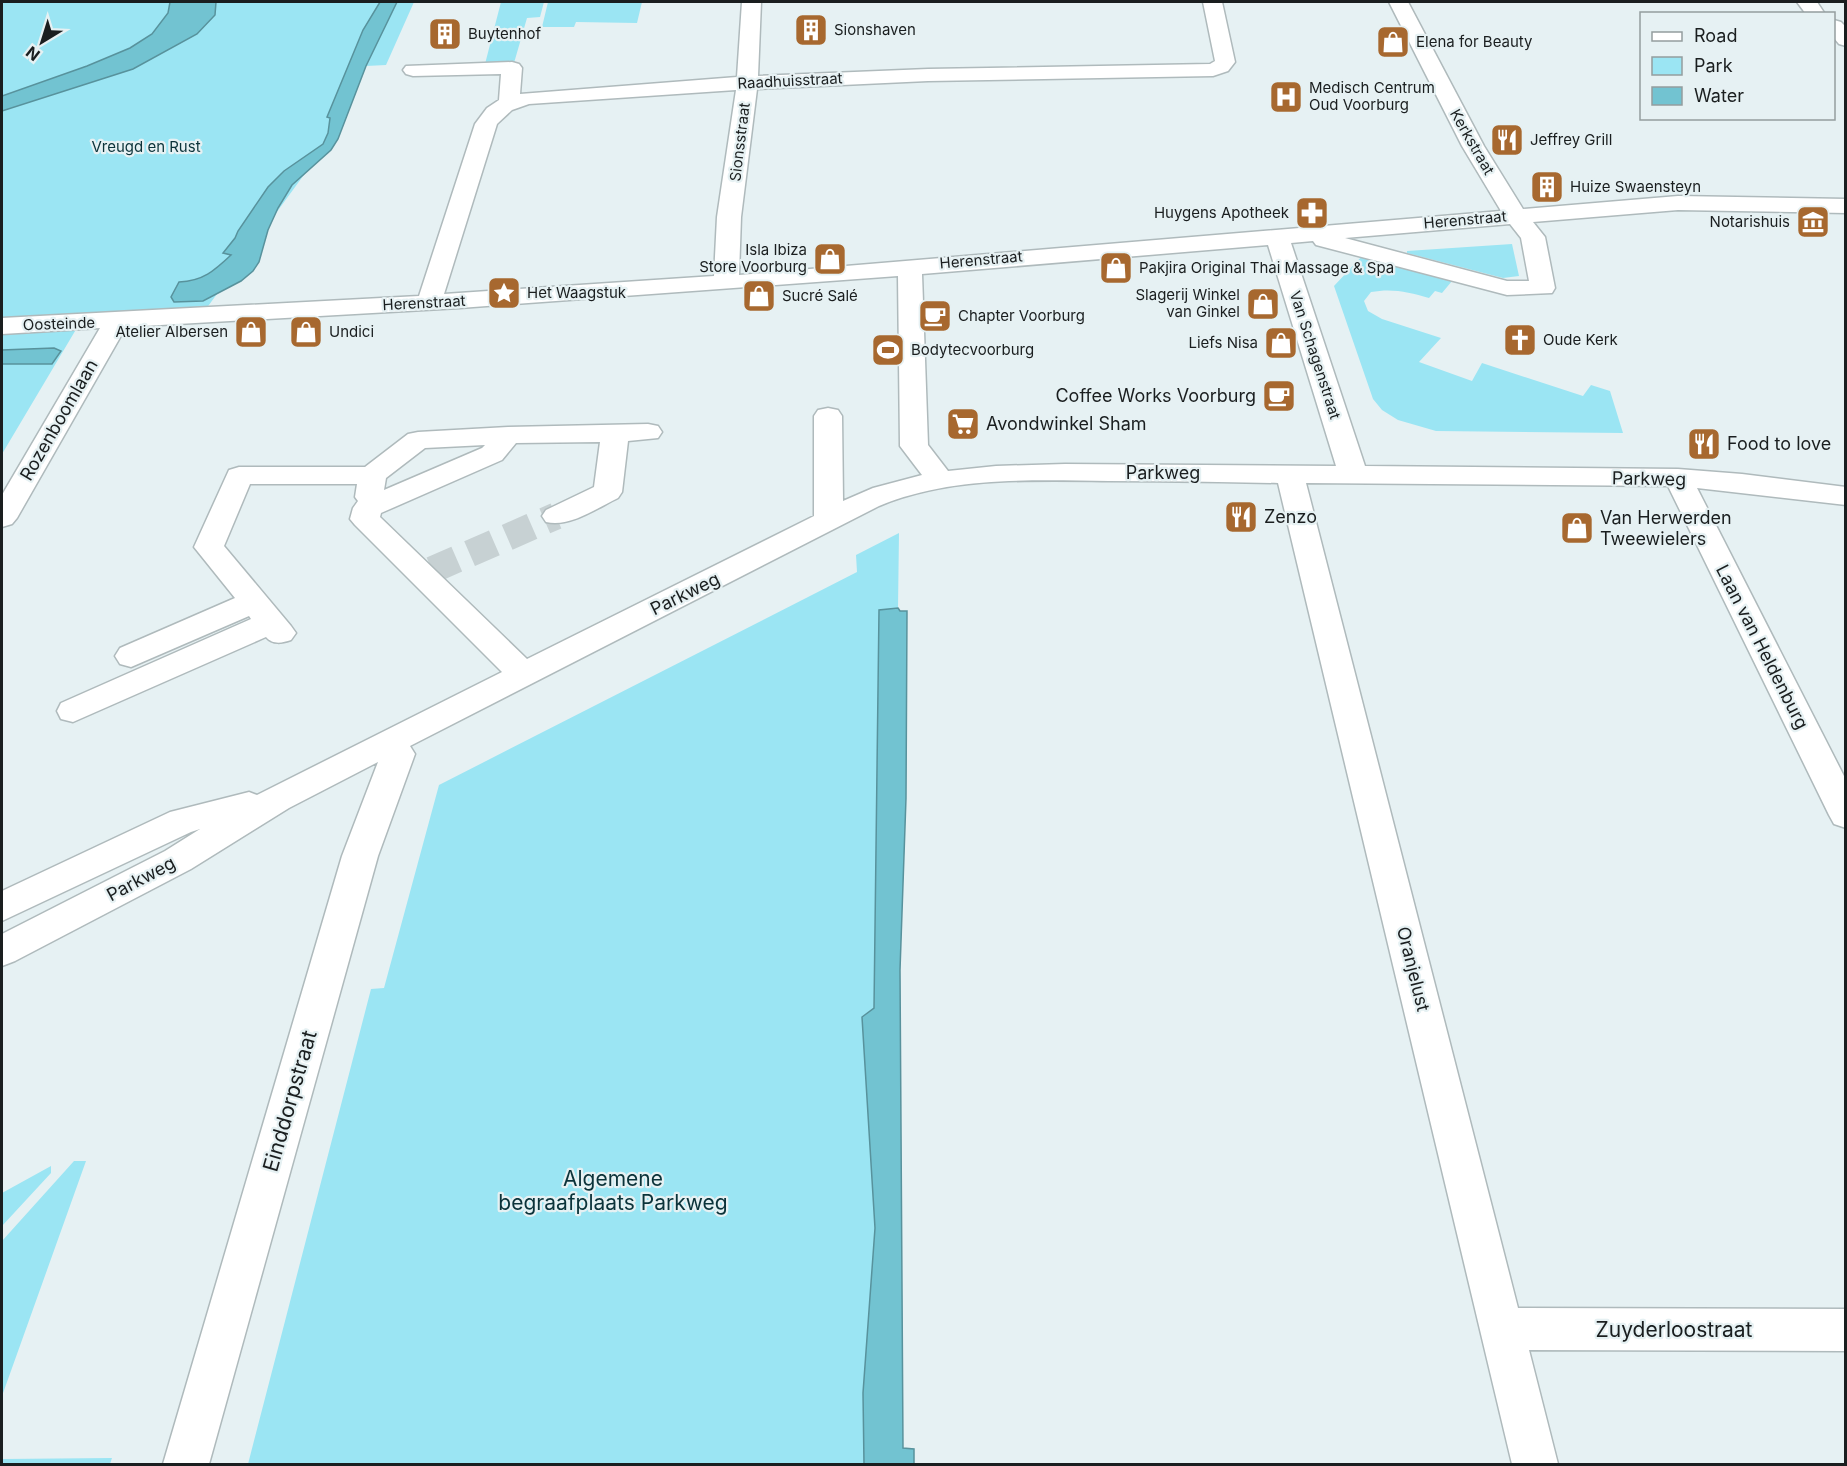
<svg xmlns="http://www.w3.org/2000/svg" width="1847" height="1466" font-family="Inter,sans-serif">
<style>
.green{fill:#9be5f3}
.water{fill:#72c3d1;stroke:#58929c;stroke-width:1.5}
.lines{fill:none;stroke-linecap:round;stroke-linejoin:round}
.minor-tunnel{stroke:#c7d1d3;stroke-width:27;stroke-dasharray:27 14;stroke-linecap:butt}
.minor-casing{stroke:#afbabc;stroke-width:3}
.minor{fill:#fff;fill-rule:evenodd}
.labels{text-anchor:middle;stroke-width:4.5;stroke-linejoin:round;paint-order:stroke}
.far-poi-label{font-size:15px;fill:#1a1e1f;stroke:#e6f1f3;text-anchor:start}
.far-street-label{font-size:15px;fill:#1a1e1f;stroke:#e6f1f3}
.far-park-label{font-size:15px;fill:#0b333a;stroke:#e6f1f3}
.poi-label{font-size:18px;fill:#1a1e1f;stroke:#e6f1f3;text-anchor:start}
.street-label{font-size:18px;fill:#1a1e1f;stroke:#e6f1f3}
.near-street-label{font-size:21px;fill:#1a1e1f;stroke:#e6f1f3}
.near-park-label{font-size:21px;fill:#0b333a;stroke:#e6f1f3}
</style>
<rect width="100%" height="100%" fill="#e6f1f3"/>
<!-- green -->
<path class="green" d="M2,2H394L325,146L206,309L84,316L2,454Z
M397,2H414L386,65L366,66Z
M501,2H544L540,17L527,18L514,63L485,64Z
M548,2H642L637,23L576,22L574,27H542Z
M1512,244L1519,276L1503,278L1407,253V251Z
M1363,255L1452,281L1442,293L1435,291L1429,298C1409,292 1392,288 1371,292L1364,301L1368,311L1382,319L1441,338L1419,362L1472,381L1482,363L1583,396L1591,385L1610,391L1623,433L1436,431L1398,420L1382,410L1373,399L1334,286Z
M899,533L898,608L888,613L887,1464H248L371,989L384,988L439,785L857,572L856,555Z
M74,1161H86L2,1396V1241Z
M51,1166V1173L2,1226V1193Z
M112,1458L110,1464H2V1459Z"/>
<!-- water -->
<path class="water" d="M170,2H216L215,15L197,34L133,69L2,111V96L87,66L130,48L152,34L168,13Z
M380,2H397L366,66L338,139L331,150L292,185L278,208L268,230L259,262L253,271L241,281L203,301L174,302L171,297L179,282C203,281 214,271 231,255L223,253L235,238L238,231L268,187L284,171L323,144L328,133L330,118L327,117L363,30Z
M54,348L61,351L52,364H2V350Z
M898,608L900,611H907L906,798L900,970L903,1448L914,1449V1464H864L863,1393L875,1228L862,1017L874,1008L879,610Z"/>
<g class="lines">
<!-- minor-tunnel -->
<path class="minor-tunnel" d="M432,570L556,516"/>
<defs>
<path id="minor" d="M742,2H761L758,76L928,69L1210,64L1215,61L1203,2H1222L1235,62L1228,71L1213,76L928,81L757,89L741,217L739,275L1501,211L1462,146L1389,2H1408L1484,146L1523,209L1678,196L1846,199V213L1678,210L1533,222L1545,237L1555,288L1552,293L1507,295L1316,245L1313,241L1291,243L1365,466L1678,469L1742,474L1846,487V505L1697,488L1846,780V828L1834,824L1829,815L1668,486L1306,483L1518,1308L1846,1309V1351L1529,1350L1558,1464H1512L1278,483C1222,482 1165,481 1109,481C1034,480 950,476 879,506L410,746L415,754L378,856L209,1464H163L342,856L378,762L289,808L191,869L15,961L2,966V934L165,851L200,829L191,832L2,921V891L170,812L249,792L257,795L502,672L355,525L350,519L353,508L358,501L355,497L357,484H250L224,546L291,626L296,633L291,640C282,643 273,645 266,637L73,722L61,719L57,711L61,703L251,619L249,616L131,667L120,664L115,656L120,648L235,598L194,547L229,470L239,467H365L408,434L418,432L508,427L648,424L658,426L662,432L658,438L628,441L622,492L618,498C597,508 569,528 546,522L542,516L546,510L594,487L600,442L516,443L502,460L381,513L380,517L527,659L814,516V416L818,410L828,408L838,410L842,416L843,501L873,488L922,475L900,446L898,276L460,308L126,327L17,518L12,524L2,527V495L100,328L2,334V318L419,296L475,124L487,108L499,100L501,74L413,76L406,74L403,70L406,66L512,62L519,64L522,68L520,94L737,77ZM736,90L717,217L714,276L444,294L497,124L512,110L529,104ZM1510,224L1521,238L1529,281H1507L1345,238ZM1268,245L1336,466L1065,464L996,466L948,471L928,445L922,274ZM485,445L482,448L384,490L386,478L425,448Z
M1797,2H1817L1825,14H1806Z
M1834,20L1841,22L1846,27V46L1839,44L1834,38Z"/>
</defs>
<!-- minor casing -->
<use href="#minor" class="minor-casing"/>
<!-- minor -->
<use href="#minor" class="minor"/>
</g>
<!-- icons -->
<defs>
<symbol id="building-square" viewBox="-11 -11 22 22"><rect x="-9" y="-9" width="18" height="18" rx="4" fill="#a7682f" stroke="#e6f1f3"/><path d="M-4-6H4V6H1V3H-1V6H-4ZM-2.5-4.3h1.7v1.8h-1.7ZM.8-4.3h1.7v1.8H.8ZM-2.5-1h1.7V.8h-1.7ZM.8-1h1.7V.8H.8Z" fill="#fff"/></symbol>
<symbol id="shop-square" viewBox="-11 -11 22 22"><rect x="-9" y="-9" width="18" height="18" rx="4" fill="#a7682f" stroke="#e6f1f3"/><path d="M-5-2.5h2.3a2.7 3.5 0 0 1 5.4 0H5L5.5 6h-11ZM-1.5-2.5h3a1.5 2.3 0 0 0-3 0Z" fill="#fff"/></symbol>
<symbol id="hospital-square" viewBox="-11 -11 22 22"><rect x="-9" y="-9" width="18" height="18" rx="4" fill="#a7682f" stroke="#e6f1f3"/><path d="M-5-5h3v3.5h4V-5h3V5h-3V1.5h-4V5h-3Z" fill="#fff"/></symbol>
<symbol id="restaurant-square" viewBox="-11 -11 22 22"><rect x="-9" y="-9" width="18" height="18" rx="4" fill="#a7682f" stroke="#e6f1f3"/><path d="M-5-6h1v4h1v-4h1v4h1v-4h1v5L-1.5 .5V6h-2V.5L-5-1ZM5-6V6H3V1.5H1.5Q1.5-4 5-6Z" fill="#fff"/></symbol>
<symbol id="pharmacy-square" viewBox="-11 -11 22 22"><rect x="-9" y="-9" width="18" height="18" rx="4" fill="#a7682f" stroke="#e6f1f3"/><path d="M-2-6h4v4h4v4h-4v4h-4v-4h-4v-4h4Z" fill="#fff"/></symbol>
<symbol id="museum-square" viewBox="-11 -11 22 22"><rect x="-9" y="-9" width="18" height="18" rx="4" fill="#a7682f" stroke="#e6f1f3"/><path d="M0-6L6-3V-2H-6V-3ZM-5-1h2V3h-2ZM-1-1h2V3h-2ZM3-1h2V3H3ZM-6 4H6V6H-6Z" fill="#fff"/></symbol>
<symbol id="sight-square" viewBox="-11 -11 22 22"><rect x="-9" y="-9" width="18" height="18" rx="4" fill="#a7682f" stroke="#e6f1f3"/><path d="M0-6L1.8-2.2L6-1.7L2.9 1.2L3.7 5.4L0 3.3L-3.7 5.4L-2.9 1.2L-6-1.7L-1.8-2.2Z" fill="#fff"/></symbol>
<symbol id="cafe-square" viewBox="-11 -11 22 22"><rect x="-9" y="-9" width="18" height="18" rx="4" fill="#a7682f" stroke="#e6f1f3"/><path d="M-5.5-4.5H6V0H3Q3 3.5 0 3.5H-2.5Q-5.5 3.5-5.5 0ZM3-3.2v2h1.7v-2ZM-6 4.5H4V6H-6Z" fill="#fff"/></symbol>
<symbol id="church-square" viewBox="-11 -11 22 22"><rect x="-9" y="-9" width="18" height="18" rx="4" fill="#a7682f" stroke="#e6f1f3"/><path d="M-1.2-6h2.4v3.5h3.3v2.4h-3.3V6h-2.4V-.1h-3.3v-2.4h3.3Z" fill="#fff"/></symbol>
<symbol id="stadium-square" viewBox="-11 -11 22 22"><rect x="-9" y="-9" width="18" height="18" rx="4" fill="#a7682f" stroke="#e6f1f3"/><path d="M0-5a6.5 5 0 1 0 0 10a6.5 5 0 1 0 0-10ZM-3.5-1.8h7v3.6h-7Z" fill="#fff"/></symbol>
<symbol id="supermarket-square" viewBox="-11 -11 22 22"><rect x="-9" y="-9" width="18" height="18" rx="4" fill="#a7682f" stroke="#e6f1f3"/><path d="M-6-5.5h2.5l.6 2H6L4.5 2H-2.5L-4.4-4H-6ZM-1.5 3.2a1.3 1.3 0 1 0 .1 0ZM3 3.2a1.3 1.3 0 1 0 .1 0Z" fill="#fff"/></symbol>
</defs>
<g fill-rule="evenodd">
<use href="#building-square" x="792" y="11" width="38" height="38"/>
<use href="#building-square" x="426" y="15" width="38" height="38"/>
<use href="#shop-square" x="1374" y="23" width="38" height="38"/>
<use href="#hospital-square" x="1267" y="78" width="38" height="38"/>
<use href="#restaurant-square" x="1488" y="121" width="38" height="38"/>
<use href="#building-square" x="1528" y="168" width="38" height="38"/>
<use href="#pharmacy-square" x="1293" y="194" width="38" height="38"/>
<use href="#museum-square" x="1794" y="203" width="38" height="38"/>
<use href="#shop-square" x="811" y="240" width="38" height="38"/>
<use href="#shop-square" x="1097" y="249" width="38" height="38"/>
<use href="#sight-square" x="485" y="274" width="38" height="38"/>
<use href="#shop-square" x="740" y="277" width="38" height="38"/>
<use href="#shop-square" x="1244" y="285" width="38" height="38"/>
<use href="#cafe-square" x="916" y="297" width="38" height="38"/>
<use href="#shop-square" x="232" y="313" width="38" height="38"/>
<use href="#shop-square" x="287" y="313" width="38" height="38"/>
<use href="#church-square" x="1501" y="321" width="38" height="38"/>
<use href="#shop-square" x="1262" y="324" width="38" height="38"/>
<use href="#stadium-square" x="869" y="331" width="38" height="38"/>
<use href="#cafe-square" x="1260" y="377" width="38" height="38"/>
<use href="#supermarket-square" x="944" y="405" width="38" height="38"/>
<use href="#restaurant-square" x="1685" y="425" width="38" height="38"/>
<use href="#restaurant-square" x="1222" y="498" width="38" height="38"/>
<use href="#shop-square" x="1558" y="509" width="38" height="38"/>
</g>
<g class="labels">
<!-- far-poi labels -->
<g class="far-poi-label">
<text x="834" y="35">Sionshaven</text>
<text x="468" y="39">Buytenhof</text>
<text x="1416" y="47">Elena for Beauty</text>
<text x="1309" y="93">Medisch Centrum<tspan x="1309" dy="17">Oud Voorburg</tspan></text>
<text x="1530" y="145">Jeffrey Grill</text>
<text x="1570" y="192">Huize Swaensteyn</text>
<text x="1289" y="218" text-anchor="end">Huygens Apotheek</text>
<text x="1790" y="227" text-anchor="end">Notarishuis</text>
<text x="807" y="255" text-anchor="end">Isla Ibiza<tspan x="807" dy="17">Store Voorburg</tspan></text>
<text x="1139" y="273">Pakjira Original Thai Massage &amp; Spa</text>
<text x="527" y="298">Het Waagstuk</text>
<text x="1240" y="300" text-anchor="end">Slagerij Winkel<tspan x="1240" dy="17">van Ginkel</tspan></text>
<text x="782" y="301">Sucré Salé</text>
<text x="958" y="321">Chapter Voorburg</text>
<text x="228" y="337" text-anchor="end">Atelier Albersen</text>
<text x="329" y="337">Undici</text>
<text x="1543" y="345">Oude Kerk</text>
<text x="1258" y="348" text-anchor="end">Liefs Nisa</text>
<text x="911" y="355">Bodytecvoorburg</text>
</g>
<!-- far-street labels -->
<g class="far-street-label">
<text transform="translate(790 81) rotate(-3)" y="5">Raadhuisstraat</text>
<text transform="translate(740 142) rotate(-83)" y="5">Sionsstraat</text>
<text transform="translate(1472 142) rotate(60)" y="5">Kerkstraat</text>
<text transform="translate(1465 220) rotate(-5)" y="5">Herenstraat</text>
<text transform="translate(981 260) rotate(-5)" y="5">Herenstraat</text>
<text transform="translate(424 303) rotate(-3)" y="5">Herenstraat</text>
<text transform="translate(59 324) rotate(-2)" y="5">Oosteinde</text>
<text transform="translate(1315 355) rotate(72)" y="5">Van Schagenstraat</text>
</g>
<!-- far-park labels -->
<g class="far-park-label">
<text x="146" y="152">Vreugd en Rust</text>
</g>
<!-- poi labels -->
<g class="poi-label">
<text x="1256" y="402" text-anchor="end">Coffee Works Voorburg</text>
<text x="986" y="430">Avondwinkel Sham</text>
<text x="1727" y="450">Food to love</text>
<text x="1264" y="523">Zenzo</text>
<text x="1600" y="524">Van Herwerden<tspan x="1600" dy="21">Tweewielers</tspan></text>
</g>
<!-- street labels -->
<g class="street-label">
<text transform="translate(59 420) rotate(-60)" y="6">Rozenboomlaan</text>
<text x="1163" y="479">Parkweg</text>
<text transform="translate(1649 479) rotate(1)" y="6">Parkweg</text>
<text transform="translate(685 594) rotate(-26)" y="6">Parkweg</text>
<text transform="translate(1762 647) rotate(63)" y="6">Laan van Heldenburg</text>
<text transform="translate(141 879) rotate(-28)" y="6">Parkweg</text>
<text transform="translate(1413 969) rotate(76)" y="6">Oranjelust</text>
</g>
<!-- near-street labels -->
<g class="near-street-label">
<text transform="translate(290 1101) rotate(-74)" y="7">Einddorpstraat</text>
<text x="1674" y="1337">Zuyderloostraat</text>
</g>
<!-- near-park labels -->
<g class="near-park-label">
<text x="613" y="1186">Algemene<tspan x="613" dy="24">begraafplaats Parkweg</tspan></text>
</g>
</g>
<!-- border -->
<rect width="1847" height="1466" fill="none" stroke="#1a1e1f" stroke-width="6"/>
<!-- legend -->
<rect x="1640" y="12" width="195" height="108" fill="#e6f1f3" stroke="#949d9e" stroke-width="1.5"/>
<rect x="1652" y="32" width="30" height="9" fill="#ffffff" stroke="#949d9e" stroke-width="1.5"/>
<text x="1694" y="42" font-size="18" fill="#1a1e1f">Road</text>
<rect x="1652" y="57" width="30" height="18" fill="#9be5f3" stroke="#949d9e" stroke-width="1.5"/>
<text x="1694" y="72" font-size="18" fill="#1a1e1f">Park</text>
<rect x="1652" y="87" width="30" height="18" fill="#72c3d1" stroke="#949d9e" stroke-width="1.5"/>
<text x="1694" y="102" font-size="18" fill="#1a1e1f">Water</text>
<!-- north arrow -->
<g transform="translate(42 42) rotate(218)" stroke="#e6f1f3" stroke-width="4.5" paint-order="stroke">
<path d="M0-4.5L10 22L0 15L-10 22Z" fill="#1a1e1f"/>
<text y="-9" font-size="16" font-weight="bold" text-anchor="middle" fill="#1a1e1f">N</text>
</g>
</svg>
